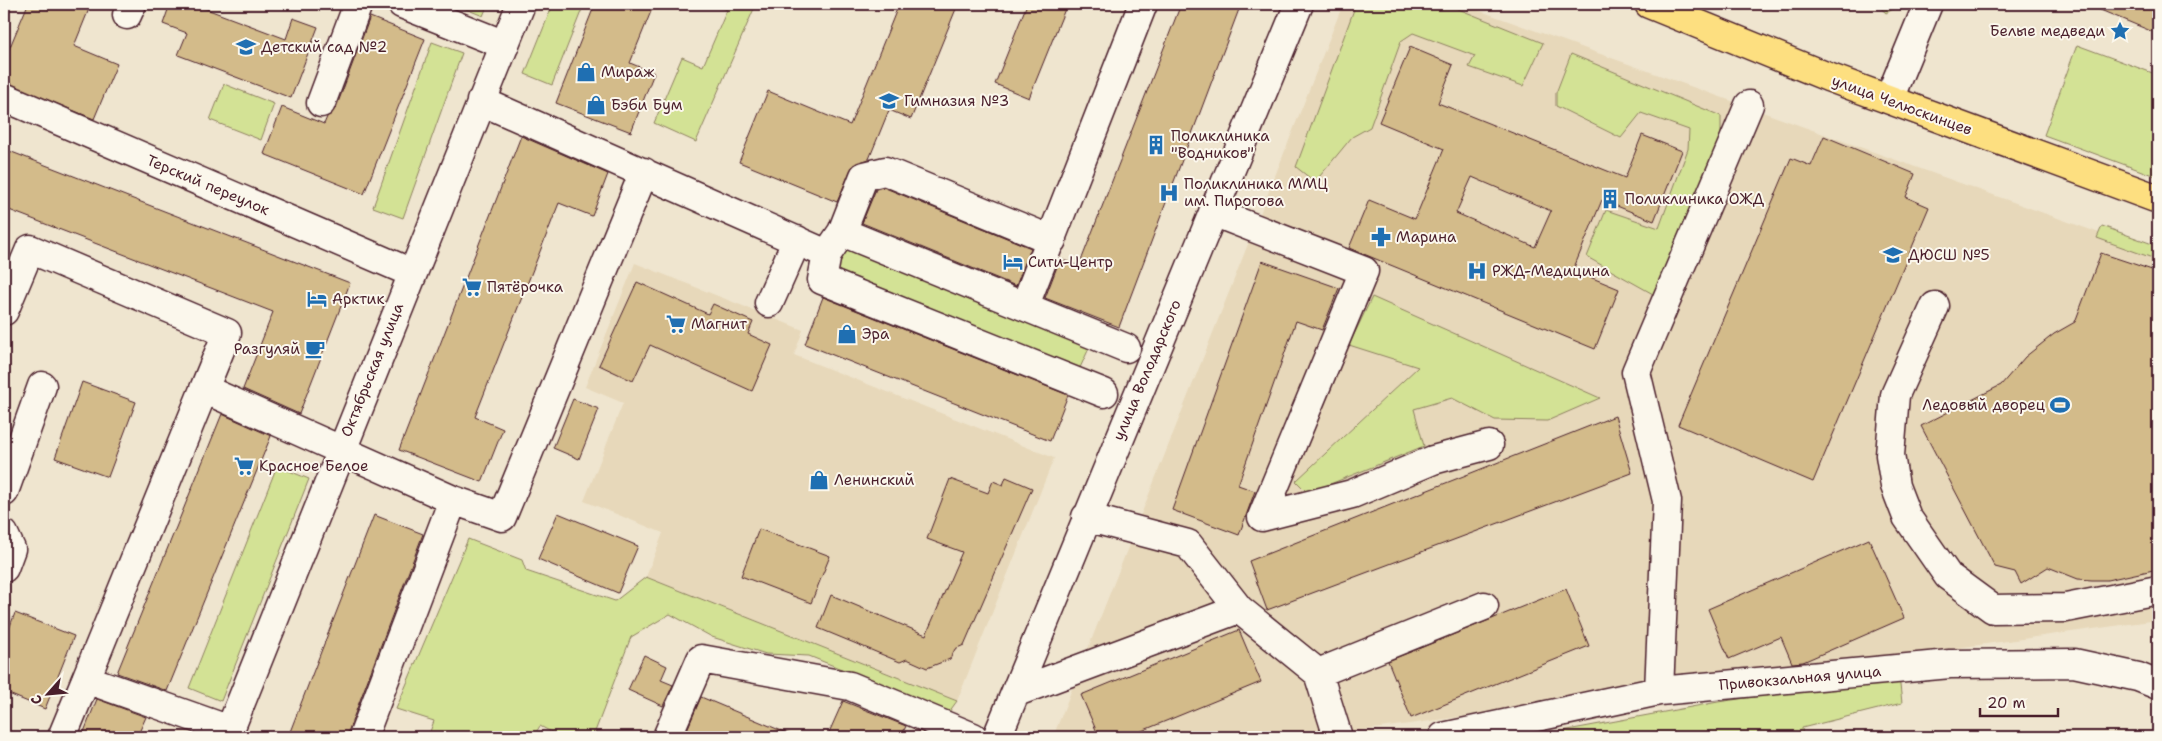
<svg xmlns="http://www.w3.org/2000/svg" width="2162" height="741" font-family="'Shantell Sans',sans-serif">
<style>
.built{fill:#e7d8ba}
.green{fill:#d3e295;stroke:#8e8060}
.building{fill:#d3bb8a;stroke:#4a1f2b;fill-rule:evenodd}
.lines{fill:none;stroke-linecap:round;stroke-linejoin:round}
.minor-casing{stroke:#4a1f2b;stroke-width:31}
.major-casing{stroke:#4a1f2b;stroke-width:31}
.minor{stroke:#fbf7ec;stroke-width:28}
.major{stroke:#fddf80;stroke-width:28}
.labels{text-anchor:middle;stroke-width:4;stroke-linejoin:round;paint-order:stroke}
.poi-label{font-size:15px;fill:#4a1f2b;stroke:#fbf7ec;text-anchor:start}
.street-label{font-size:15px;fill:#4a1f2b;stroke:#fbf7ec}
</style>
<rect width="100%" height="100%" fill="#efe5cf"/>
<filter id="ink" filterUnits="userSpaceOnUse"><feTurbulence type="fractalNoise" baseFrequency=".02" numOctaves="2"/><feDisplacementMap in="SourceGraphic" scale="10" xChannelSelector="R" yChannelSelector="G"/><feConvolveMatrix kernelMatrix="1 2 1 2 8 2 1 2 1" color-interpolation-filters="sRGB"/></filter>
<g filter="url(#ink)">
<!-- built -->
<path class="built" d="M1343,4H1461L2158,254V620L1315,737H1053Z
M635,263L803,330L794,355L1054,458L957,701L646,577L663,533L584,501L623,403L585,387Z"/>
<!-- green -->
<path class="green" d="M457,4H488L483,16L456,5Z
M553,4H584L552,85L525,74Z
M714,4H756L696,142L654,123L682,57L703,66L727,10Z
M1356,4H1446L1543,43L1523,86L1469,67L1475,56L1413,33L1401,41L1370,127L1352,137L1315,182L1296,167Z
M1876,4H1902L1886,13Z
M432,42L462,53L403,218L373,207Z
M2077,45L2158,75V177L2044,135Z
M1571,54L1721,116V147L1653,294L1587,257L1606,210L1659,228L1688,149L1689,130L1641,113L1621,138L1556,106V93Z
M224,84L274,104L261,140L210,120Z
M2102,226L2158,246V260L2097,238Z
M844,243L1092,342L1078,372L832,276Z
M1372,297L1600,398L1547,421L1495,420L1452,398L1414,409L1424,446L1308,493L1296,481L1418,367L1349,345Z
M277,466L309,479L221,701L189,688Z
M468,539L522,560L526,571L615,601L646,577L957,701L949,712L809,656L766,654L712,637L670,614L631,637L593,737H561L540,726L533,737H428L434,721L396,709Z
M1899,676L1902,703L1802,728L1803,737H1530L1718,702Z"/>
<!-- building -->
<path class="building" d="M28,4H91L74,46L117,64L94,119L4,82V61Z
M170,4H193L286,39L293,18L318,27L291,98L178,55L187,33L163,24Z
M595,4H654L630,63L654,73L631,132L556,103Z
M899,4H958L911,119L889,110L869,159L853,165L837,202L739,162L768,91L850,125Z
M1027,4H1067L1029,98L995,84Z
M1181,4H1241L1119,327L1045,298L1060,259L1079,266Z
M2086,4H2158V34Z
M370,17L425,39L364,194L264,154L282,107L324,124L327,117L336,108Z
M1410,47L1453,65L1438,103L1625,178L1642,135L1682,151L1654,221L1602,200L1573,270L1619,289L1595,349L1349,248L1369,200L1415,219L1444,149L1379,122ZM1472,177L1551,211L1535,247L1456,213Z
M521,136L608,174L592,216L559,203L475,417L503,429L482,482L399,450Z
M1824,136L1915,174L1906,197L1929,207L1813,482L1678,425L1791,158L1811,166Z
M4,149L350,283L299,414L243,389L273,312L4,208Z
M883,187L1031,248L1016,286L862,223L876,189Z
M2101,253L2158,272V569L2107,580H2092L2078,579L2048,567L2021,584L2015,572L1995,567L1921,426L2001,385L2025,357L2054,334L2075,322Z
M1262,261L1339,288L1322,330L1296,321L1238,485L1255,491L1239,535L1172,510Z
M637,282L708,314L713,304L753,322L748,334L772,345L752,391L650,345L633,381L599,365Z
M823,297L1068,395L1050,441L805,344Z
M82,382L136,402L108,477L55,458Z
M573,399L599,409L579,459L553,448Z
M222,414L271,436L167,691L117,673Z
M1615,416L1632,473L1267,610L1249,561Z
M1006,477L1032,488L964,645L955,649L950,659L927,668L907,659L900,662L818,628L831,595L926,635L962,552L927,539L950,479L988,493L993,481L1003,485Z
M558,513L638,546L618,593L538,559Z
M374,515L423,534L348,732L346,737H288Z
M759,529L830,556L811,603L741,576Z
M1869,539L1904,618L1803,662L1792,663L1781,637L1729,659L1708,609Z
M1566,589L1589,646L1411,718L1388,661Z
M15,613L74,636L45,709L4,692V642Z
M1239,630L1261,682L1127,737H1099L1081,695Z
M644,655L667,666L661,680L673,685L663,706L628,690Z
M701,697L796,737H684Z
M97,699L146,717L137,737H82Z
M843,701L906,726L901,737H827Z"/>
<g class="lines">
<defs>
<path id="minor" d="M402,4L505,45
M127,15L132,4
M4,97L412,273
M1889,99L1928,4
M481,101L827,254
M321,103L358,4
M1213,212L1364,271L1262,517L1352,494L1433,460L1489,445
M842,232L864,176L885,171L1052,240
M769,303L797,240
M1025,305L1143,4
M1935,306L1895,395L1890,455L1895,486L1907,517L1948,576L1993,609L2066,608L2158,590
M4,311L30,249L227,333L204,389L453,500L363,737
M204,389L86,679L230,730
M1104,393L822,280L827,254L842,232L1126,348
M4,492L42,386
M453,500L502,517L644,172
M1086,517L1188,544L1239,609L1318,673L1484,606
M4,534L11,549L4,568
M1318,673L1338,737
M1659,691L1667,501L1636,372L1749,105
M1017,692L1239,609
M62,737L86,679
M227,737L521,4
M667,737L701,659L850,686L973,737
M997,737L1299,4
M1443,737L1659,691L1950,664L2074,663L2138,677L2158,685"/>
<path id="major" d="M1649,4L1828,77L2158,199"/>
</defs>
<!-- minor casing -->
<use href="#minor" class="minor-casing"/>
<!-- major casing -->
<use href="#major" class="major-casing"/>
<!-- minor -->
<use href="#minor" class="minor"/>
<!-- major -->
<use href="#major" class="major"/>
</g>
</g>
<!-- icons -->
<defs>
<symbol id="sight-bare" viewBox="-9 -9 18 18"><path d="M0-6L1.8-2.2L6-1.7L2.9 1.2L3.7 5.4L0 3.3L-3.7 5.4L-2.9 1.2L-6-1.7L-1.8-2.2Z" fill="#1f6fb2" stroke="#fbf7ec" stroke-width="2.5" paint-order="stroke"/></symbol>
<symbol id="school-bare" viewBox="-9 -9 18 18"><path d="M0-5L7-2L0 1L-7-2ZM-4 1L0 2.5L4 1V4Q0 6-4 4Z" fill="#1f6fb2" stroke="#fbf7ec" stroke-width="2.5" paint-order="stroke"/></symbol>
<symbol id="shop-bare" viewBox="-9 -9 18 18"><path d="M-5-2.5h2.3a2.7 3.5 0 0 1 5.4 0H5L5.5 6h-11ZM-1.5-2.5h3a1.5 2.3 0 0 0-3 0Z" fill="#1f6fb2" stroke="#fbf7ec" stroke-width="2.5" paint-order="stroke"/></symbol>
<symbol id="building-bare" viewBox="-9 -9 18 18"><path d="M-4-6H4V6H1V3H-1V6H-4ZM-2.5-4.3h1.7v1.8h-1.7ZM.8-4.3h1.7v1.8H.8ZM-2.5-1h1.7V.8h-1.7ZM.8-1h1.7V.8H.8Z" fill="#1f6fb2" stroke="#fbf7ec" stroke-width="2.5" paint-order="stroke"/></symbol>
<symbol id="hospital-bare" viewBox="-9 -9 18 18"><path d="M-5-5h3v3.5h4V-5h3V5h-3V1.5h-4V5h-3Z" fill="#1f6fb2" stroke="#fbf7ec" stroke-width="2.5" paint-order="stroke"/></symbol>
<symbol id="pharmacy-bare" viewBox="-9 -9 18 18"><path d="M-2-6h4v4h4v4h-4v4h-4v-4h-4v-4h4Z" fill="#1f6fb2" stroke="#fbf7ec" stroke-width="2.5" paint-order="stroke"/></symbol>
<symbol id="hotel-bare" viewBox="-9 -9 18 18"><path d="M-6-4.5h1.5V1H6V5H4.5V3h-9V5H-6ZM-4 0a1.8 1.8 0 1 1 3.6 0ZM.5 0V-2.5h3Q6-2.5 6 0Z" fill="#1f6fb2" stroke="#fbf7ec" stroke-width="2.5" paint-order="stroke"/></symbol>
<symbol id="supermarket-bare" viewBox="-9 -9 18 18"><path d="M-6-5.5h2.5l.6 2H6L4.5 2H-2.5L-4.4-4H-6ZM-1.5 3.2a1.3 1.3 0 1 0 .1 0ZM3 3.2a1.3 1.3 0 1 0 .1 0Z" fill="#1f6fb2" stroke="#fbf7ec" stroke-width="2.5" paint-order="stroke"/></symbol>
<symbol id="cafe-bare" viewBox="-9 -9 18 18"><path d="M-5.5-4.5H6V0H3Q3 3.5 0 3.5H-2.5Q-5.5 3.5-5.5 0ZM3-3.2v2h1.7v-2ZM-6 4.5H4V6H-6Z" fill="#1f6fb2" stroke="#fbf7ec" stroke-width="2.5" paint-order="stroke"/></symbol>
<symbol id="stadium-bare" viewBox="-9 -9 18 18"><path d="M0-5a6.5 5 0 1 0 0 10a6.5 5 0 1 0 0-10ZM-3.5-1.8h7v3.6h-7Z" fill="#1f6fb2" stroke="#fbf7ec" stroke-width="2.5" paint-order="stroke"/></symbol>
</defs>
<g fill-rule="evenodd">
<use href="#sight-bare" x="2106" y="17" width="28" height="28"/>
<use href="#school-bare" x="232" y="33" width="28" height="28"/>
<use href="#shop-bare" x="572" y="58" width="28" height="28"/>
<use href="#school-bare" x="875" y="87" width="28" height="28"/>
<use href="#shop-bare" x="582" y="91" width="28" height="28"/>
<use href="#building-bare" x="1142" y="131" width="28" height="28"/>
<use href="#hospital-bare" x="1155" y="179" width="28" height="28"/>
<use href="#building-bare" x="1596" y="185" width="28" height="28"/>
<use href="#pharmacy-bare" x="1367" y="223" width="28" height="28"/>
<use href="#school-bare" x="1879" y="241" width="28" height="28"/>
<use href="#hotel-bare" x="999" y="248" width="28" height="28"/>
<use href="#hospital-bare" x="1463" y="257" width="28" height="28"/>
<use href="#supermarket-bare" x="458" y="273" width="28" height="28"/>
<use href="#hotel-bare" x="303" y="285" width="28" height="28"/>
<use href="#supermarket-bare" x="662" y="310" width="28" height="28"/>
<use href="#shop-bare" x="833" y="320" width="28" height="28"/>
<use href="#cafe-bare" x="301" y="335" width="28" height="28"/>
<use href="#stadium-bare" x="2046" y="391" width="28" height="28"/>
<use href="#supermarket-bare" x="230" y="452" width="28" height="28"/>
<use href="#shop-bare" x="805" y="466" width="28" height="28"/>
</g>
<g class="labels">
<!-- poi labels -->
<g class="poi-label">
<text x="2105" y="36" text-anchor="end">Белые медведи</text>
<text x="261" y="52">Детский сад №2</text>
<text x="601" y="77">Мираж</text>
<text x="904" y="106">Гимназия №3</text>
<text x="611" y="110">Бэби Бум</text>
<text x="1171" y="141">Поликлиника<tspan x="1171" dy="17">"Водников"</tspan></text>
<text x="1184" y="189">Поликлиника ММЦ<tspan x="1184" dy="17">им. Пирогова</tspan></text>
<text x="1625" y="204">Поликлиника ОЖД</text>
<text x="1396" y="242">Марина</text>
<text x="1908" y="260">ДЮСШ №5</text>
<text x="1028" y="267">Сити-Центр</text>
<text x="1492" y="276">РЖД-Медицина</text>
<text x="487" y="292">Пятёрочка</text>
<text x="332" y="304">Арктик</text>
<text x="691" y="329">Магнит</text>
<text x="862" y="339">Эра</text>
<text x="300" y="354" text-anchor="end">Разгуляй</text>
<text x="2045" y="410" text-anchor="end">Ледовый дворец</text>
<text x="259" y="471">Красное Белое</text>
<text x="834" y="485">Ленинский</text>
</g>
<!-- street labels -->
<g class="street-label">
<text transform="translate(1902 105) rotate(20)" y="5">улица Челюскинцев</text>
<text transform="translate(208 185) rotate(23)" y="5">Терский переулок</text>
<text transform="translate(372 370) rotate(-68)" y="5">Октябрьская улица</text>
<text transform="translate(1147 370) rotate(-67)" y="5">улица Володарского</text>
<text transform="translate(1800 678) rotate(-5)" y="5">Привокзальная улица</text>
</g>
</g>
<!-- margin -->
<rect width="2162" height="741" fill="none" stroke="#fbf7ec" stroke-width="20"/>
<rect x="10" y="10" width="2142" height="721" fill="none" stroke="#4a1f2b" stroke-width="2" filter="url(#ink)"/>
<!-- north arrow -->
<g transform="translate(48 694) rotate(243)" stroke="#fbf7ec" stroke-width="4" paint-order="stroke">
<path d="M0-4L9 19L0 12L-9 19Z" fill="#4a1f2b"/>
<text y="-8" font-size="14" font-weight="bold" text-anchor="middle" fill="#4a1f2b">С</text>
</g>
<!-- scale -->
<path d="M1980 708v8h78v-8" fill="none" stroke="#4a1f2b" stroke-width="2.5"/>
<text x="1987" y="708" font-size="15" fill="#4a1f2b" stroke="#fbf7ec" stroke-width="4" paint-order="stroke">20 m</text>
</svg>
